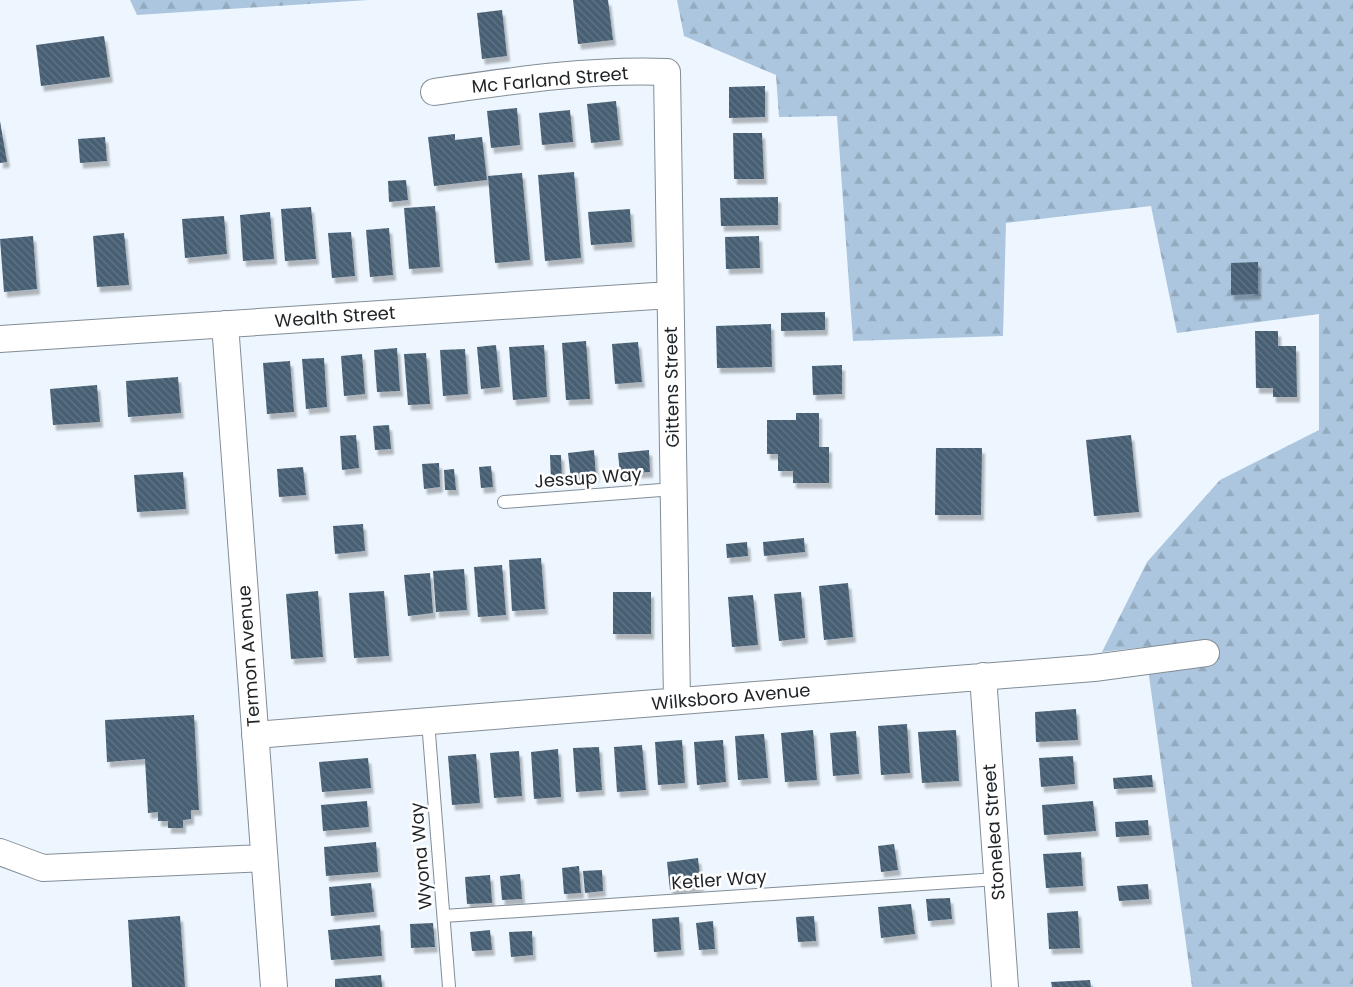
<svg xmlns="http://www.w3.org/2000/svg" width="1353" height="987" font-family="Poppins,sans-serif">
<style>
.forest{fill:url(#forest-firs)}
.building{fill:url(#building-back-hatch);filter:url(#shadow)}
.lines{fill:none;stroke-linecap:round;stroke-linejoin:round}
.lane-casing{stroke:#828d96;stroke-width:14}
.street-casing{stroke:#828d96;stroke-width:28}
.lane{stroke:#fff;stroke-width:12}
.street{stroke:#fff;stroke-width:26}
.labels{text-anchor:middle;stroke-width:5;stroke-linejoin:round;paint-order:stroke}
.street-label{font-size:18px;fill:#1f2326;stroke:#fff}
</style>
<defs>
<pattern id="forest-firs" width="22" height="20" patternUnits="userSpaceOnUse" patternTransform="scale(1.25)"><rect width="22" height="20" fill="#abc6de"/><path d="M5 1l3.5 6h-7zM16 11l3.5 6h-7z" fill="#93aabe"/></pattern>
<pattern id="building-back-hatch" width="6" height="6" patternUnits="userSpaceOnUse" patternTransform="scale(1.25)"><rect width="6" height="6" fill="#465e73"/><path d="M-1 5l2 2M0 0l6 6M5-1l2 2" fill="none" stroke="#647686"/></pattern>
<filter id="shadow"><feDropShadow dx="3" dy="5.5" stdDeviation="1" flood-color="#0004"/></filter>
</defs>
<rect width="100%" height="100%" fill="#edf6fe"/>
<!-- forest -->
<path class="forest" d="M130,0H368L137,15Z
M677,0H1353V987H1192L1145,647L1102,652L1147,562L1220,480L1319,430V314L1177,333L1151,206L1006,223L1003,336L853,341L837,116L779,117L776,75L684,36Z"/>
<!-- building -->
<path class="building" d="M573,0H608L613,40L578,44Z
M502,10L507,56L482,59L477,13Z
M104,36L110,77L41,86L36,45Z
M765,86V117L729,118V87Z
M616,101L620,140L591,143L587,104Z
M517,108L520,145L491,148L487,111Z
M570,110L573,142L542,145L539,113Z
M0,121L7,162L0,163Z
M733,133H762L764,179H734Z
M455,134V140L482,137L487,180L434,186L428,137Z
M105,137L107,161L80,163L78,139Z
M574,172L581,258L545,261L538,175Z
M522,173L530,260L495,263L488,176Z
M406,180L408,200L389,202L388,181Z
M778,197V225L721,226L720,198Z
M435,206L440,267L409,269L404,208Z
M311,207L316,259L285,261L281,209Z
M630,209L632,242L591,245L588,212Z
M270,212L274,259L243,261L240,215Z
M224,216L227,254L185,258L182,219Z
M389,228L393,275L370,277L366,230Z
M351,232L355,276L332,278L328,233Z
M124,233L129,285L97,287L93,236Z
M33,236L37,289L4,292L0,239Z
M759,236L760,268L726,269L725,237Z
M1258,262V294L1231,295V263Z
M825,312V330L781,331V313Z
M771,324L772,367L717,368L716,326Z
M1255,331H1278V346H1296L1297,397H1273V388H1256Z
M586,341L590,399L566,400L562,343Z
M638,342L642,382L615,384L612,344Z
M496,345L500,387L481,389L477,347Z
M544,345L547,397L513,400L509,347Z
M397,348L400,391L377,392L374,350Z
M465,349L468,394L443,396L440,350Z
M426,353L430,404L408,405L404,354Z
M362,354L365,394L344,396L341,356Z
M324,358L327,407L306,409L302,359Z
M290,361L294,412L267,414L263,363Z
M842,365V394L813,395L812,366Z
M178,377L181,413L128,417L126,381Z
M97,385L100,422L53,425L50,389Z
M796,413H819V447H829V483H793V471H778V454H767V420H796Z
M389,425L391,449L375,450L373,426Z
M356,435L359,468L342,470L340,436Z
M1131,435L1139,512L1094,516L1086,440Z
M936,448H982L981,515H935Z
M594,450L596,477L571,480L568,453Z
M649,450L650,472L620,474L618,453Z
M550,455H561L562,480L551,481Z
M439,463L440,487L424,489L422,464Z
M491,466L493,487L481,488L479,467Z
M303,467L306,495L279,497L277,469Z
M454,469L456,490H445L444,470Z
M183,472L186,509L137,512L134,475Z
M363,524L365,551L335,554L333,526Z
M804,538L805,552L764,556L763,542Z
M747,542L748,556L727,558L726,544Z
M541,558L545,609L512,611L509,560Z
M502,565L506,615L478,617L474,567Z
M464,569L467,610L436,612L433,571Z
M430,573L433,613L408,616L404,575Z
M848,583L853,637L824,640L819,586Z
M318,591L323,657L291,659L286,594Z
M384,591L389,656L354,658L349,593Z
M613,592H651V634H613Z
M801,592L805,638L779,641L774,594Z
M753,595L758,645L732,647L728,597Z
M1076,709L1078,740L1036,742L1035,712Z
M194,715L199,810H191V819L183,820V828H168V821H158V812L148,813L145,759L107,762L105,720Z
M907,724L910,773L881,775L878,726Z
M813,730L817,780L785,782L781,733Z
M956,730L959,781L922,783L918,732Z
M856,731L859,774L833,776L830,733Z
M764,734L768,778L738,780L735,736Z
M682,740L685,783L658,785L655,742Z
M723,740L726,782L697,785L694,742Z
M642,745L646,790L617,792L614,747Z
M599,747L602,790L576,792L573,748Z
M558,749L561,797L534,799L531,752Z
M519,751L522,796L494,798L490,753Z
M476,754L480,803L452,805L448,756Z
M1073,756L1075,784L1041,787L1039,758Z
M368,758L371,788L322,792L319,762Z
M1152,775L1153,787L1114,789L1113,778Z
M367,801L369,827L323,831L321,805Z
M1093,801L1096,831L1044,835L1042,805Z
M1148,820L1149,835L1116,837L1115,822Z
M376,842L378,872L326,876L324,847Z
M894,844L898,870L881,872L878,846Z
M1081,852L1083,886L1046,888L1043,854Z
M698,858L701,886L670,890L667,862Z
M579,866L581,893L564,894L562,868Z
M602,870L603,891L585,893L583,871Z
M520,874L522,899L502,900L500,876Z
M490,875L492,903L467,904L465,877Z
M371,883L374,912L331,916L329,887Z
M1148,884L1149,899L1119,901L1117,886Z
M950,898L952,919L928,921L926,899Z
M911,904L915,934L881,938L878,907Z
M1078,911L1080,948L1049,949L1047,913Z
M180,916L185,987H132L128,920Z
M814,916L816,941L798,942L796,917Z
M679,917L681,950L654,952L652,919Z
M713,921L715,949L699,950L696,923Z
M433,923L435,947L411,948L410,924Z
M380,925L382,956L331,960L328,930Z
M490,930L492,950L472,951L470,932Z
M532,931L533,955L511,957L509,932Z
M381,975L382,987H335V979Z
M1090,980L1091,987H1052L1051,982Z"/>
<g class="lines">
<defs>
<path id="lane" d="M504,502L674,489
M428,721L449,987
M444,916L997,879"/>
<path id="street" d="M434,92C511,81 588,69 667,72L677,701
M225,324L274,987
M0,339L670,295
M983,676L1005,987
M255,735L1094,668L1206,653
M0,852L43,868L264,858"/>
</defs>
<!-- lane casing -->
<use href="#lane" class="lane-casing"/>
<!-- street casing -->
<use href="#street" class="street-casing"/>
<!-- lane -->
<use href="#lane" class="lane"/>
<!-- street -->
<use href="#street" class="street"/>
</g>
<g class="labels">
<!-- street labels -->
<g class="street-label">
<text transform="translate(550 80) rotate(-5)" y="6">Mc Farland Street</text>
<text transform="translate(335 317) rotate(-4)" y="6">Wealth Street</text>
<text transform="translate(672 387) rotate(-91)" y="6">Gittens Street</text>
<text transform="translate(588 478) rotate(-4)" y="6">Jessup Way</text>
<text transform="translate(249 656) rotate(-94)" y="6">Termon Avenue</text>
<text transform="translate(731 697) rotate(-5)" y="6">Wilksboro Avenue</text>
<text transform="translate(994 832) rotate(-94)" y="6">Stonelea Street</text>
<text transform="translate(421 856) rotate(-95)" y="6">Wyona Way</text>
<text transform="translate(719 880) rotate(-4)" y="6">Ketler Way</text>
</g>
</g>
</svg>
